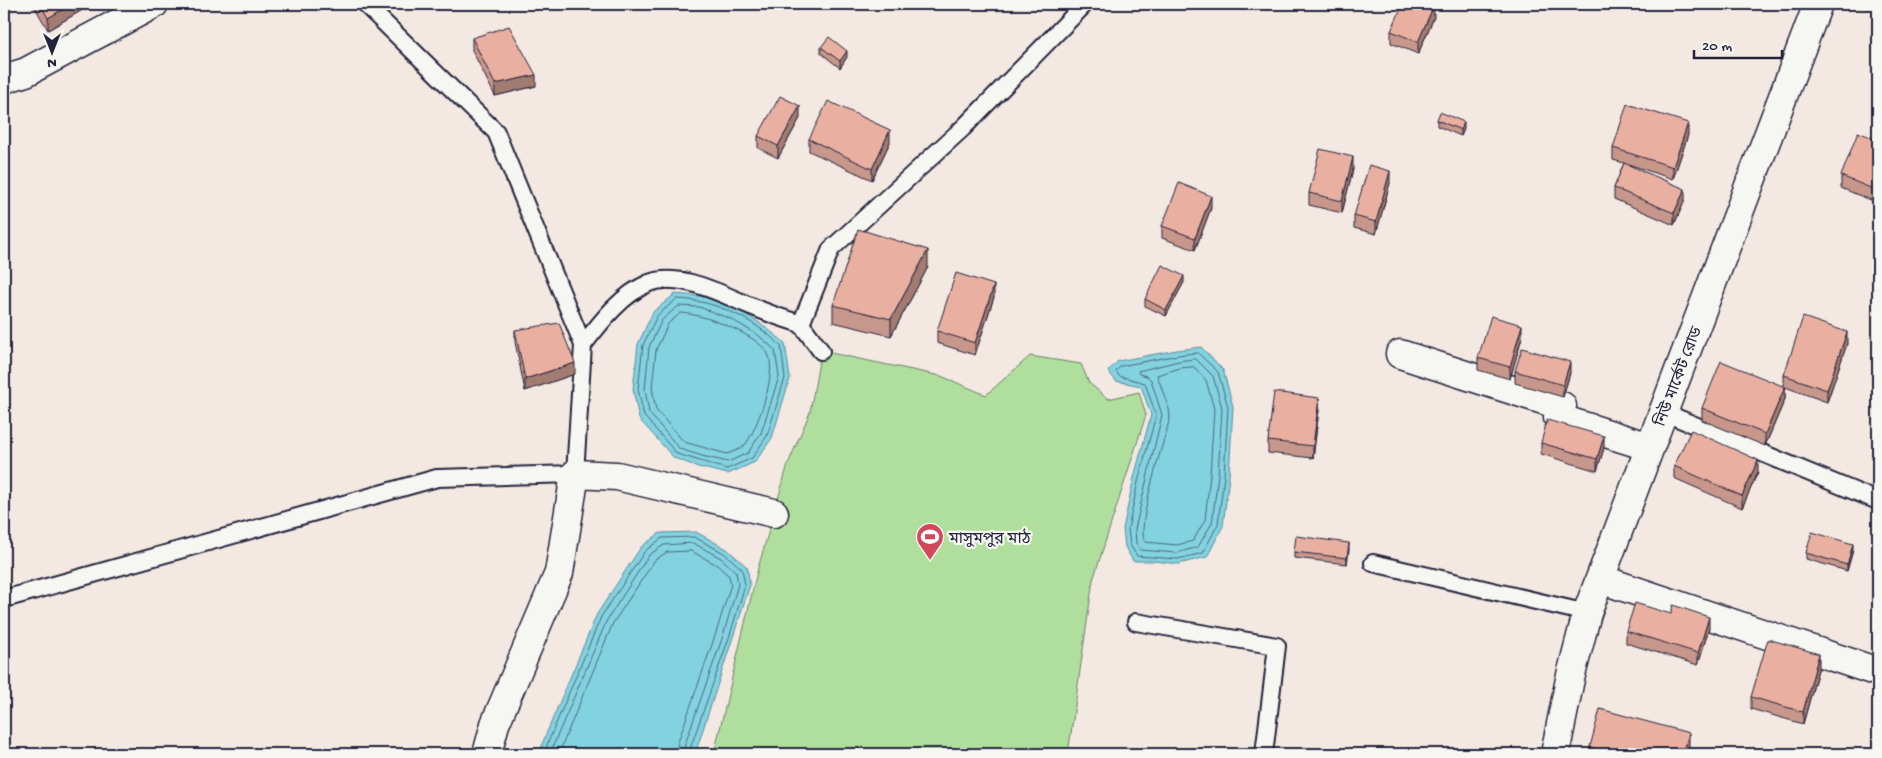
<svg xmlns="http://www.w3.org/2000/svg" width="1882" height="758" font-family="'Gochi Hand','Noto Sans Bengali',sans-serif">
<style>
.green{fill:#b0de9c;stroke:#69806c}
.water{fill:#83d2df;stroke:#5c8c9d}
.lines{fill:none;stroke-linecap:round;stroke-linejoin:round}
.shore{stroke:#49687d;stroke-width:1}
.service-casing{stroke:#22223b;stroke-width:20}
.minor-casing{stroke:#22223b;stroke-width:31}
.secondary-casing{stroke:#22223b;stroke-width:31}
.service{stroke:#f6f6f2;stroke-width:16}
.minor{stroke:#f6f6f2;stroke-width:28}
.secondary{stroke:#f6f6f2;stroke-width:28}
.wall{fill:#c8978b;stroke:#22223b}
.shaded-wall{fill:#a37b71;stroke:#22223b}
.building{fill:#e9b0a2;stroke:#22223b}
.labels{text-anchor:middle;stroke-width:4.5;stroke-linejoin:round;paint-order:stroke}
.street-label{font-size:16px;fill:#22223b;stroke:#f6f6f2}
.poi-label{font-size:16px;fill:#22223b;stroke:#f6f6f2;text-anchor:start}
</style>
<rect width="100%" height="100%" fill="#f3e8e2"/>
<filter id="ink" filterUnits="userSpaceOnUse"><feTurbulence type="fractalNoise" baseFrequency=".02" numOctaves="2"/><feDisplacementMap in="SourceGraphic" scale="10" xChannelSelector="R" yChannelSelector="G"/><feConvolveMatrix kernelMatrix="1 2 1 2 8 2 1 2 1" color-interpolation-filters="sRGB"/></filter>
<g filter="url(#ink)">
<!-- green -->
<path class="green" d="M821,351L941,376L986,395L1030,356L1081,364L1089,383L1108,399L1139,392L1146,415L1093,580L1068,754H714L757,572L788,464L810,412Z"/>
<!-- water -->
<path class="water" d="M675,294C683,295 691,295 699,296C729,300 763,324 785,343L790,378L772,438L755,462L728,474L698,467L674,458L639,419L633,389L638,344L653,312Z
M1201,347L1223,370L1233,406L1229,476L1223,526L1207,557L1178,564L1154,561H1133L1125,547L1123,529L1133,481L1151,415L1141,386L1116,381L1108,371L1118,361L1177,350Z
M696,532L727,549L747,567L750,585L695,754H541L542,744L597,614L641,547L660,533Z"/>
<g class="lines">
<!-- shore -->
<path class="shore" d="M677,299C715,300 754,319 781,346L785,378L767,436L752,458L727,469L677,454L644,416L638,389L643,345L657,316Z
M679,306L699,307L731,319L758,335L775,350L779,377L761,433L748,453L728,462L702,456L680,449L649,413L645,389L649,347L662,320Z
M681,313C703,314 754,333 767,352C779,370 757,431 744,446C740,450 732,452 727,454L684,442L656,410L652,388L656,350L668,324Z
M1198,353L1218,372L1228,407L1224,476L1218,524L1203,553L1178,559L1137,556L1130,545L1128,529L1138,482L1156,415L1145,383L1119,376L1116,371L1121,366L1178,355Z
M1196,359L1213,376L1222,408L1218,475L1212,523L1198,547L1177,553L1140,550L1136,543L1135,529L1162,415L1151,380L1147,376L1139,374L1138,371L1179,361Z
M1194,367L1206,380L1214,409L1210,475L1205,520L1193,541L1177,545L1145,542C1135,526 1165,440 1170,417L1169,409L1157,375L1180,368Z
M546,754L547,745L601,617L645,551L662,538L694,537L724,553L742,569L745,585L729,638L691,746L690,754
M553,754V746L607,620L649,555L664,545L693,543L721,558L736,572L738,584L723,636L685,744L684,754
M560,754L561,748L613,623L655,560L667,552L691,551L717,565L729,576L731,584L716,633L678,742L676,754"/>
<defs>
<path id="service" d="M801,324L821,351
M583,345C601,322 621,295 649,283C680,271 723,295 751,306C767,313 785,319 801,324L831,249L963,128L1085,4
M1663,412L1878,501
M1373,563L1587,613
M4,599L437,478L575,474L583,345L496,132L365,4
M1136,622L1277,646L1264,754"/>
<path id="minor" d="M1400,354L1562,406L1558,418L1650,447
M1600,579L1878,672
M487,754L495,724L559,573L575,474L617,476L774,513
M1555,754L1570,679L1587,613L1818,4"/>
<path id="secondary" d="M4,79L26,72L154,4"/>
</defs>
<!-- service casing -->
<use href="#service" class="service-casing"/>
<!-- minor casing -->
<use href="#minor" class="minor-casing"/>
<!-- secondary casing -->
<use href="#secondary" class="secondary-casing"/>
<!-- service -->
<use href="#service" class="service"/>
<!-- minor -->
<use href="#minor" class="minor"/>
<!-- secondary -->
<use href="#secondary" class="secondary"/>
</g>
<!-- wall -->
<path class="wall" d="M33,4H84V9L48,30Z
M1434,17L1418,54L1391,43V31Z
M472,38L536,86L495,96L472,50Z
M821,47L847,57L840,68L821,53Z
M800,118L778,158L758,148V136Z
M1437,120L1464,129L1461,136L1437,126Z
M1688,135L1673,179L1628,164L1685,200L1674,225L1614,199V188L1624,163L1613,160V148Z
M809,139L890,142L872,180L809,151Z
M1878,140V203L1841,188V176Z
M1353,169L1342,213L1309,205V193Z
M1390,183L1376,234L1354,228V216Z
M1211,208L1195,250L1162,238V226Z
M928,267L891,336L833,322V305Z
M1184,282L1166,316L1145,306V299Z
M994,297L975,355L937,343V331Z
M515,330L575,374L525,391L515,342Z
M1522,337L1510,379L1478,370V358Z
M1847,344L1827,402L1785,387V399L1765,446L1702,420V408L1784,386V375Z
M1515,371L1570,373L1563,397L1515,383Z
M1319,410L1313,458L1268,453V441Z
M1541,443L1604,448L1597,471L1541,454Z
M1674,466L1758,472L1742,508L1674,478Z
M1349,549L1347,564L1294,558V552Z
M1853,550L1847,571L1806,559V553Z
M1709,628L1698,665L1626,643V631Z
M1819,666L1803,724L1751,709V697Z
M1689,745L1686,754H1590V747Z"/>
<!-- shaded-wall -->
<path class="shaded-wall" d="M72,4H84V9L48,30V18Z
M1434,5V17L1418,54V42Z
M847,51V57L840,68V61Z
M536,75V86L495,96V84Z
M800,106V118L778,158V146Z
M1464,122V129L1461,136V130Z
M1688,123V135L1673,179V167Z
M890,130V142L872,180V169Z
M1353,157V169L1342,213V201Z
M1390,171V183L1376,234V222Z
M1685,189V200L1674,225V213Z
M1211,196V208L1195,250V238Z
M928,250V267L891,336V319Z
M1184,276V282L1166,316V310Z
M994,285V297L975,355V343Z
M1522,325V337L1510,379V367Z
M1847,332V344L1827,402V390Z
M1570,362V373L1563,397V385Z
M575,363V374L525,391V379Z
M1785,387V399L1765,446V434Z
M1319,398V410L1313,458V446Z
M1604,436V448L1597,471V459Z
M1758,460V472L1742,508V496Z
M1349,543V549L1347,564V558Z
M1853,544V550L1847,571V565Z
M1709,617V628L1698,665V653Z
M1819,654V666L1803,724V712Z
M1689,733V745L1686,754H1683Z"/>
<!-- building -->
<path class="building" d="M40,4H72L48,18Z
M1403,4H1431L1434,5L1418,42L1391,31Z
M509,26L536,75L495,84L472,38Z
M829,37L847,51L840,61L821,47Z
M780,96L800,106L778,146L758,136Z
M828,101L890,130L872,169L809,139Z
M1627,104L1688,123L1673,167L1613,148Z
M1440,112L1464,122L1461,130L1437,120Z
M1858,132L1878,140V191L1841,176Z
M1320,149L1353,157L1342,201L1309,193Z
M1624,163L1685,189L1674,213L1614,188Z
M1369,165L1390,171L1376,222L1354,216Z
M1179,183L1211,196L1195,238L1162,226Z
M858,229L928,250L891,319L833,305Z
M1162,265L1184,276L1166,310L1145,299Z
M956,273L994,285L975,343L937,331Z
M1491,316L1522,325L1510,367L1478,358Z
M1803,317L1847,332L1827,390L1784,375Z
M559,323L575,363L525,379L515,330Z
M1522,348L1570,362L1563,385L1515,371Z
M1721,361L1785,387L1765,434L1702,408Z
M1274,392L1319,398L1313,446L1268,441Z
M1547,420L1604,436L1597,459L1541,443Z
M1691,430L1758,460L1742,496L1674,466Z
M1812,532L1853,544L1847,565L1806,553Z
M1296,536L1349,543L1347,558L1294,552Z
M1635,603L1671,614L1673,605L1709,617L1698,653L1626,631Z
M1768,639L1819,654L1803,712L1751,697Z
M1600,709L1689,733L1683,754H1617L1590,747Z"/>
</g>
<!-- icons -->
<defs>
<symbol id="stadium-pin" viewBox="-11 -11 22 30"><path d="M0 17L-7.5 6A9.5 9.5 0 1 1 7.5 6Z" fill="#d1495b" stroke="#f6f6f2"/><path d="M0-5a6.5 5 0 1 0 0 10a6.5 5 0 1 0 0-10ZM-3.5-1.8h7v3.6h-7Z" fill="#fff"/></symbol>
</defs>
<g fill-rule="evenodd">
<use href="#stadium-pin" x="914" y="521" width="32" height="43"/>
</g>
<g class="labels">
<!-- street labels -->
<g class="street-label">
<text transform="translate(1677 376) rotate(-69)" y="6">নিউ মার্কেট রোড</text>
</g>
<!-- poi labels -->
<g class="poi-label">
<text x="949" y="543">মাসুমপুর মাঠ</text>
</g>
</g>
<!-- margin -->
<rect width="1882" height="758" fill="none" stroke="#f6f6f2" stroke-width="20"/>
<rect x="10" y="10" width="1862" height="738" fill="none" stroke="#22223b" stroke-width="2" filter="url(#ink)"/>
<!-- north arrow -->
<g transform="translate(52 52) rotate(180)" stroke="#f6f6f2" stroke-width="4" paint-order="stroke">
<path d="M0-4L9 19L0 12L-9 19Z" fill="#22223b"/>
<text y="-8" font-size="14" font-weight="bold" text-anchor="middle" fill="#22223b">N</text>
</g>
<!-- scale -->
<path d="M1694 50v8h88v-8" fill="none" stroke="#22223b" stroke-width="2.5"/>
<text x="1702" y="50" font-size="15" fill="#22223b" stroke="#f6f6f2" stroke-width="4" paint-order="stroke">20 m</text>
</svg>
